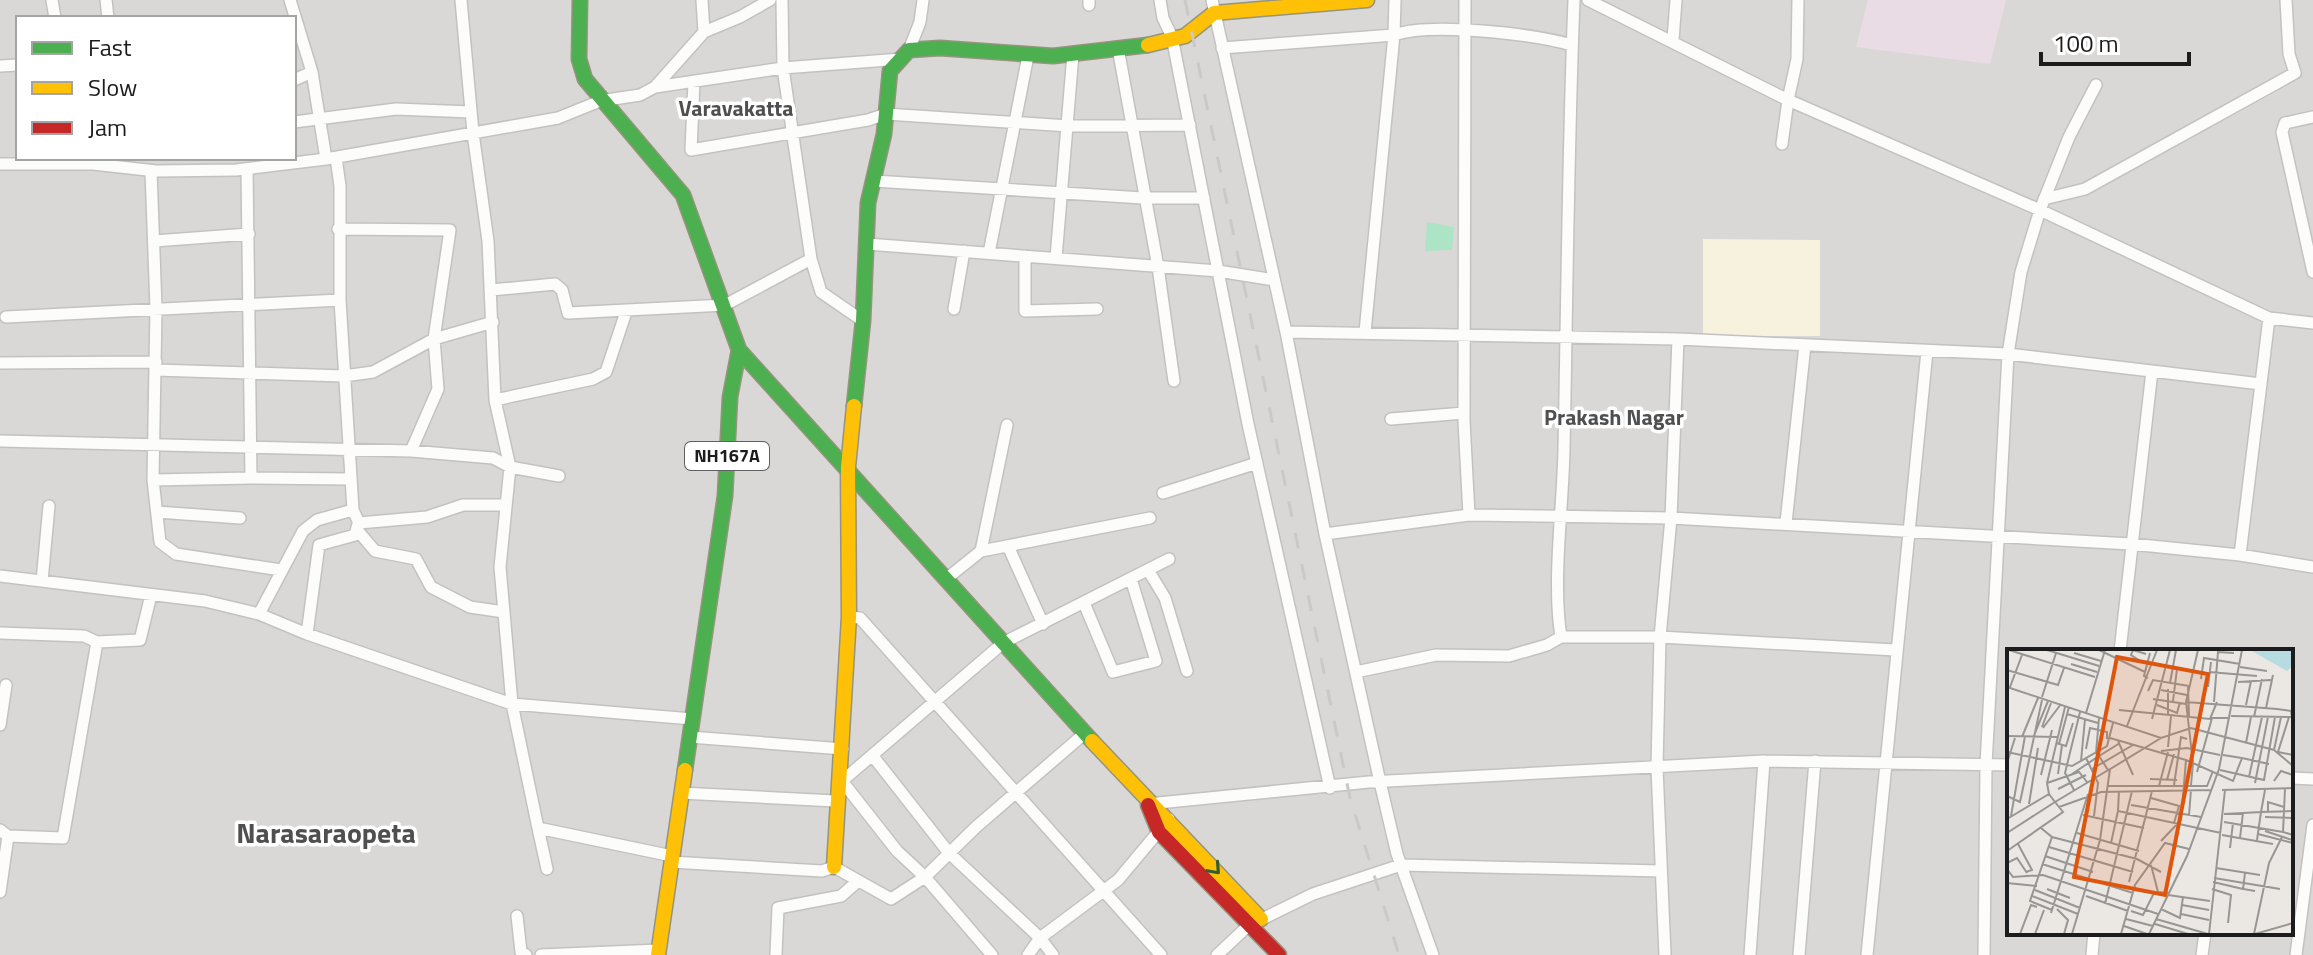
<svg xmlns="http://www.w3.org/2000/svg" width="2313" height="955" font-family="'Titillium Web',sans-serif">
<style>
.residential{fill:#dad8d6;fill-rule:evenodd}
.industrial{fill:#e9dce5}
.education{fill:#f6f2de}
.pitch{fill:#ade4c6}
.lines{fill:none;stroke-linecap:round;stroke-linejoin:round}
.street-casing{stroke:#c3c2c0;stroke-width:14}
.fast-casing{stroke:#95947c;stroke-width:17}
.slow-casing{stroke:#95947c;stroke-width:17}
.jam-casing{stroke:#95947c;stroke-width:17}
.street{stroke:#fcfcfb;stroke-width:11}
.fast{stroke:#4caf50;stroke-width:14}
.slow{stroke:#ffc107;stroke-width:14}
.jam{stroke:#c62828;stroke-width:14}
.rail{stroke:#c9c9c8;stroke-width:3;stroke-dasharray:16 16;stroke-linecap:butt}
.oneway{stroke:#325e33}
.labels{text-anchor:middle;stroke-width:7;stroke-linejoin:round;paint-order:stroke}
.shield{fill:#fff;stroke:#606060;stroke-width:2}
.shield-label{font-size:18px;font-weight:bold;fill:#1c1c1c}
.neighbourhood-label{font-size:22px;font-weight:bold;fill:#4f4f4f;stroke:#fff}
.district-label{font-size:28px;font-weight:bold;fill:#4f4f4f;stroke:#fff}
.inset-road{fill:none;stroke:#989694;stroke-width:2}
.view{fill:#de560d;fill-opacity:0.15;stroke:#de560d;stroke-width:4}
.inset-edge{fill:none;stroke:#1c1c1c;stroke-width:4}
</style>
<rect width="100%" height="100%" fill="#ebe8e4"/>
<!-- residential -->
<path class="residential" d="M0,0H2313V955H0ZM18,18H294V158H18ZM2009,651H2291V933H2009Z"/>
<!-- industrial -->
<path class="industrial" d="M1868,0H2006L1990,64L1856,47Z"/>
<!-- education -->
<path class="education" d="M1703,239L1820,240V336H1703Z"/>
<!-- pitch -->
<path class="pitch" d="M1427,222L1454,227L1452,250L1425,251Z"/>
<g class="lines">
<defs>
<path id="street" d="M52,0L55,18
M106,0L108,18
M290,0L312,72L326,159
M461,0L473,133L488,241L495,400L510,467L500,567L512,704L538,828
M702,0L704,32
M782,0L783,68L811,259L821,292L863,321
M1160,0L1163,18L1172,37L1248,424L1330,788
M1212,0L1286,332L1325,534L1380,782L1397,854L1433,955
M1465,0L1464,421L1469,515
M1588,0L1788,100L1782,144
M1798,0L1797,59L1788,100L2040,210L2269,318L2313,323
M1089,5V0
M1673,40L1676,0
M1118,48L1158,267L1174,381
M1222,48L1394,35L1395,0
M909,50L920,22L923,0
M0,66L18,65
M294,80L312,72
M694,82L691,150L868,120L886,114L1069,126L1190,125
M655,87L783,68L901,59
M2313,117L2285,123L2282,132L2313,272
M294,122L396,109L471,112
M336,158L340,186V300L353,510
M0,164H93L156,171L236,170L326,159L558,118L600,101L640,95L655,87L704,32L740,17L770,0
M247,169L251,478L351,479
M151,171L156,308L153,480L160,542L176,554L281,570
M874,181L1143,198H1204
M2044,199L2085,189L2295,73L2289,54L2286,0
M338,229L450,230L434,339L438,389L411,451
M154,241L249,234
M867,244L1218,271L1274,280
M989,253L1028,56
M1025,256V311L1097,309
M1056,258L1073,54
M491,290L555,284L562,290L568,313L725,305L811,259
M954,309L964,251
M6,317L340,300
M1286,332L1678,339L2008,354L2261,384
M1365,332L1394,35C1431,22 1533,34 1572,45
M0,363L156,362
M156,370L344,376L373,372L434,339L493,322
M495,400L593,379L606,372L626,312
M1391,419L1464,413
M0,441L411,451L493,458L510,467L559,476
M153,480L251,478
M1163,493L1257,463
M157,512L240,518
M1786,523L1805,345
M358,531L375,551L416,559L431,587L470,607L504,612
M1325,534L1469,515L1671,518L2131,544L2240,555L2313,567
M1008,546L1043,624
M981,551L1007,425
M2240,555L2269,318
M1148,570L1165,598L1187,671
M0,576L205,601L259,614L307,634L512,704L692,719
M946,579L981,551L1150,518
M42,581L49,506
M1084,603L1113,672L1156,661L1131,579
M259,614L303,531L317,520L353,510L359,523L427,517L463,505H506
M849,617L860,618L1161,955
M0,633L84,636L97,642L140,640L151,595
M307,634L319,545L355,535L358,524
M1561,637H1660L1895,650
M2120,651L2152,371
M1356,672L1436,655L1509,656L1547,645L1561,637C1552,581 1563,507 1564,449C1567,299 1568,150 1574,0
M0,725L6,685
M1084,734L976,827L925,877L897,851L842,781L1003,643L1169,559
M690,737L843,749
M872,755L949,853L1040,938L1028,955
M2291,778L2313,779
M681,793L835,801
M1148,804L1369,782L1764,761L2009,765
M0,830L8,836L63,838L97,642
M671,862L822,871L834,867L891,899L925,877L992,955
M547,869L538,828L672,856
M0,892L8,836
M517,916L521,952L526,955
M541,955L659,950
M776,955L778,908L841,896L857,882
M1053,955L1040,938L1118,880L1169,819
M1217,955L1248,926L1313,894L1401,865L1661,871
M1665,955L1657,768L1660,637L1671,518L1678,339
M1750,955L1764,761
M1799,955L1815,761
M1867,955L1927,351
M1984,955L1986,765L2008,354L2021,272L2040,210L2069,137L2096,85
M2092,955L2094,933
M2202,955L2205,933
M2296,955L2313,825"/>
<path id="fast" d="M580,0L579,59L585,79L683,195L739,350L730,397L725,496L685,770
M739,350L1092,741
M854,406L863,321L868,203L884,134L890,71L909,50L940,48L1053,56L1148,45"/>
<path id="slow" d="M1148,45L1185,36L1214,13L1367,0
M1092,741L1261,919
M834,867L849,617L848,467L854,406
M658,955L685,770"/>
<path id="jam" d="M1148,805L1159,832L1279,955"/>
</defs>
<!-- street casing -->
<use href="#street" class="street-casing"/>
<!-- fast casing -->
<use href="#fast" class="fast-casing"/>
<!-- slow casing -->
<use href="#slow" class="slow-casing"/>
<!-- jam casing -->
<use href="#jam" class="jam-casing"/>
<!-- street -->
<use href="#street" class="street"/>
<!-- fast -->
<use href="#fast" class="fast"/>
<!-- slow -->
<use href="#slow" class="slow"/>
<!-- jam -->
<use href="#jam" class="jam"/>
<!-- rail -->
<path class="rail" d="M1185,0L1350,798L1399,955"/>
</g>
<!-- one-way arrows -->
<defs><path id="oneway-chevron" d="M-2-3.5L2.5 0L-2 3.5" fill="none" stroke-width="1.6" stroke-linecap="round" stroke-linejoin="round" transform="scale(2)"/></defs>
<use class="oneway" href="#oneway-chevron" transform="translate(1215 869) rotate(48)"/>
<g class="labels">
<!-- shield labels -->
<rect class="shield" x="685" y="442" width="84" height="28" rx="6"/>
<g class="shield-label">
<text x="727" y="462">NH167A</text>
</g>
<!-- neighbourhood labels -->
<g class="neighbourhood-label">
<text x="736" y="116">Varavakatta</text>
<text x="1614" y="425">Prakash Nagar</text>
</g>
<!-- district labels -->
<g class="district-label">
<text x="326" y="843">Narasaraopeta</text>
</g>
</g>
<!-- overview -->
<g transform="translate(2007 649)">
<rect width="286" height="286" fill="#ebe8e4"/>
<path d="M243,1H286V17L280,22Z" fill="#b6dbe0"/>
<path class="inset-road" d="M2,1L88,28M40,1L92,17M92,1L138,23M67,4L94,12M135,13L124,6L126,1L139,5M64,15L90,23M233,18L260,22M0,21L51,36L57,19M202,23L250,27M141,29L137,27L143,4M194,30L197,9L233,15M231,33L264,31M163,34L169,1M181,37L182,67M0,38L154,89L184,79L267,101L286,117M3,38L15,6M201,38L204,13M154,41L180,46M141,42L146,31L182,37M35,48L49,4M146,50L179,55M166,52L170,20M179,53L270,60L284,62L285,68M207,53L211,3L227,4M150,56L170,64L173,53M239,56L244,32M259,59L266,26M112,61L203,70L210,53M79,64L98,1M60,65L91,74M161,66V40M224,67L286,68M247,68L255,30M282,68L271,103L286,106M92,69L89,104L92,107L113,94M145,70L163,1M120,77L150,1M35,78L44,54M36,79L54,55M28,84L41,52M0,87L50,88M15,88L31,49M103,89L179,111L174,171L154,192M111,92L126,126M49,94L59,97L66,74M239,94L244,68M52,95L62,58M161,98L164,67M79,100L83,79L100,83V90M267,101L274,68M154,102L180,99L213,106M0,103L65,117L100,97L106,74M79,109L91,134L87,167M235,109L262,115M179,111L186,114L179,53L191,1M74,112L78,70M0,114L8,89M85,120L126,96M213,121L257,131L268,68M100,122L154,89M190,123L205,69H223M51,125L55,96M65,125L92,107L101,121M34,126L45,81M242,128L255,68M143,130L170,131M160,131L167,105M267,132L274,122L286,126M40,134L72,123L80,133M248,134L261,68M167,136L174,88L180,90M184,136L186,114L226,132L235,109L216,106M101,137H200L206,122M152,137L161,103M51,140L79,126M278,140L276,183L286,186M67,141L58,124L73,63M215,141L286,139M112,142L111,162L214,184M42,145L40,134L58,58M0,147L13,153L35,51M144,149L172,157L167,174M22,155L31,99M124,156L194,168M52,158L94,143L204,141M261,163V153L277,158M217,165L254,163L258,141M76,166L137,179M182,166L184,141M4,167L18,87M258,168L286,169M0,170L42,145L48,153L103,120M217,173L276,183M34,179L45,188L130,210L154,223M258,182L285,191M0,184L48,153L56,163L0,202M70,184L132,202M251,185L286,194M215,186L266,195M45,188L23,252L45,261M233,189L236,164M250,191L254,163L286,162M104,194L111,162M11,195L25,221L19,223M42,198L126,223M223,199L226,174M38,207L86,223M0,214L10,209L20,224M35,215L126,244M144,216L151,243L162,244M209,219L253,226M0,220L6,228L36,226L151,265M238,224L236,240L248,242M207,229L273,240M122,233L145,142M206,233L236,240M0,234L30,237M40,240L63,249M205,240L224,246L221,274M28,241L73,259M161,246L203,252M25,247L71,265M79,247L121,262M98,255L125,142M175,256L202,261M50,260L61,271L57,285M154,260L173,269L176,248M124,262L136,266L147,244L127,241M44,264L81,145M174,265L202,271M119,270L146,277M149,270L201,285M148,275L181,285M117,277L140,285M13,285L24,256L30,258M28,285L37,261M65,285L93,191L103,120M114,285L128,236L158,194L182,200M142,285L180,207L212,120L235,1M202,285L218,141M247,285L262,214L275,188M248,285L286,274"/>
<path class="view" d="M110,8L201,25L158,246L67,228Z"/>
<rect width="286" height="286" class="inset-edge"/>
</g>
<!-- legend -->
<rect x="16" y="16" width="280" height="144" fill="#ffffff" stroke="#a4a4a4" stroke-width="2"/>
<rect x="32" y="42" width="40" height="12" fill="#4caf50" stroke="#a4a4a4" stroke-width="2"/>
<text x="88" y="56" font-size="24" fill="#1c1c1c">Fast</text>
<rect x="32" y="82" width="40" height="12" fill="#ffc107" stroke="#a4a4a4" stroke-width="2"/>
<text x="88" y="96" font-size="24" fill="#1c1c1c">Slow</text>
<rect x="32" y="122" width="40" height="12" fill="#c62828" stroke="#a4a4a4" stroke-width="2"/>
<text x="88" y="136" font-size="24" fill="#1c1c1c">Jam</text>
<!-- scale -->
<path d="M2041 52v12h148v-12" fill="none" stroke="#1c1c1c" stroke-width="4"/>
<text x="2053" y="52" font-size="24" fill="#1c1c1c" stroke="#ffffff" stroke-width="6" paint-order="stroke">100 m</text>
</svg>
